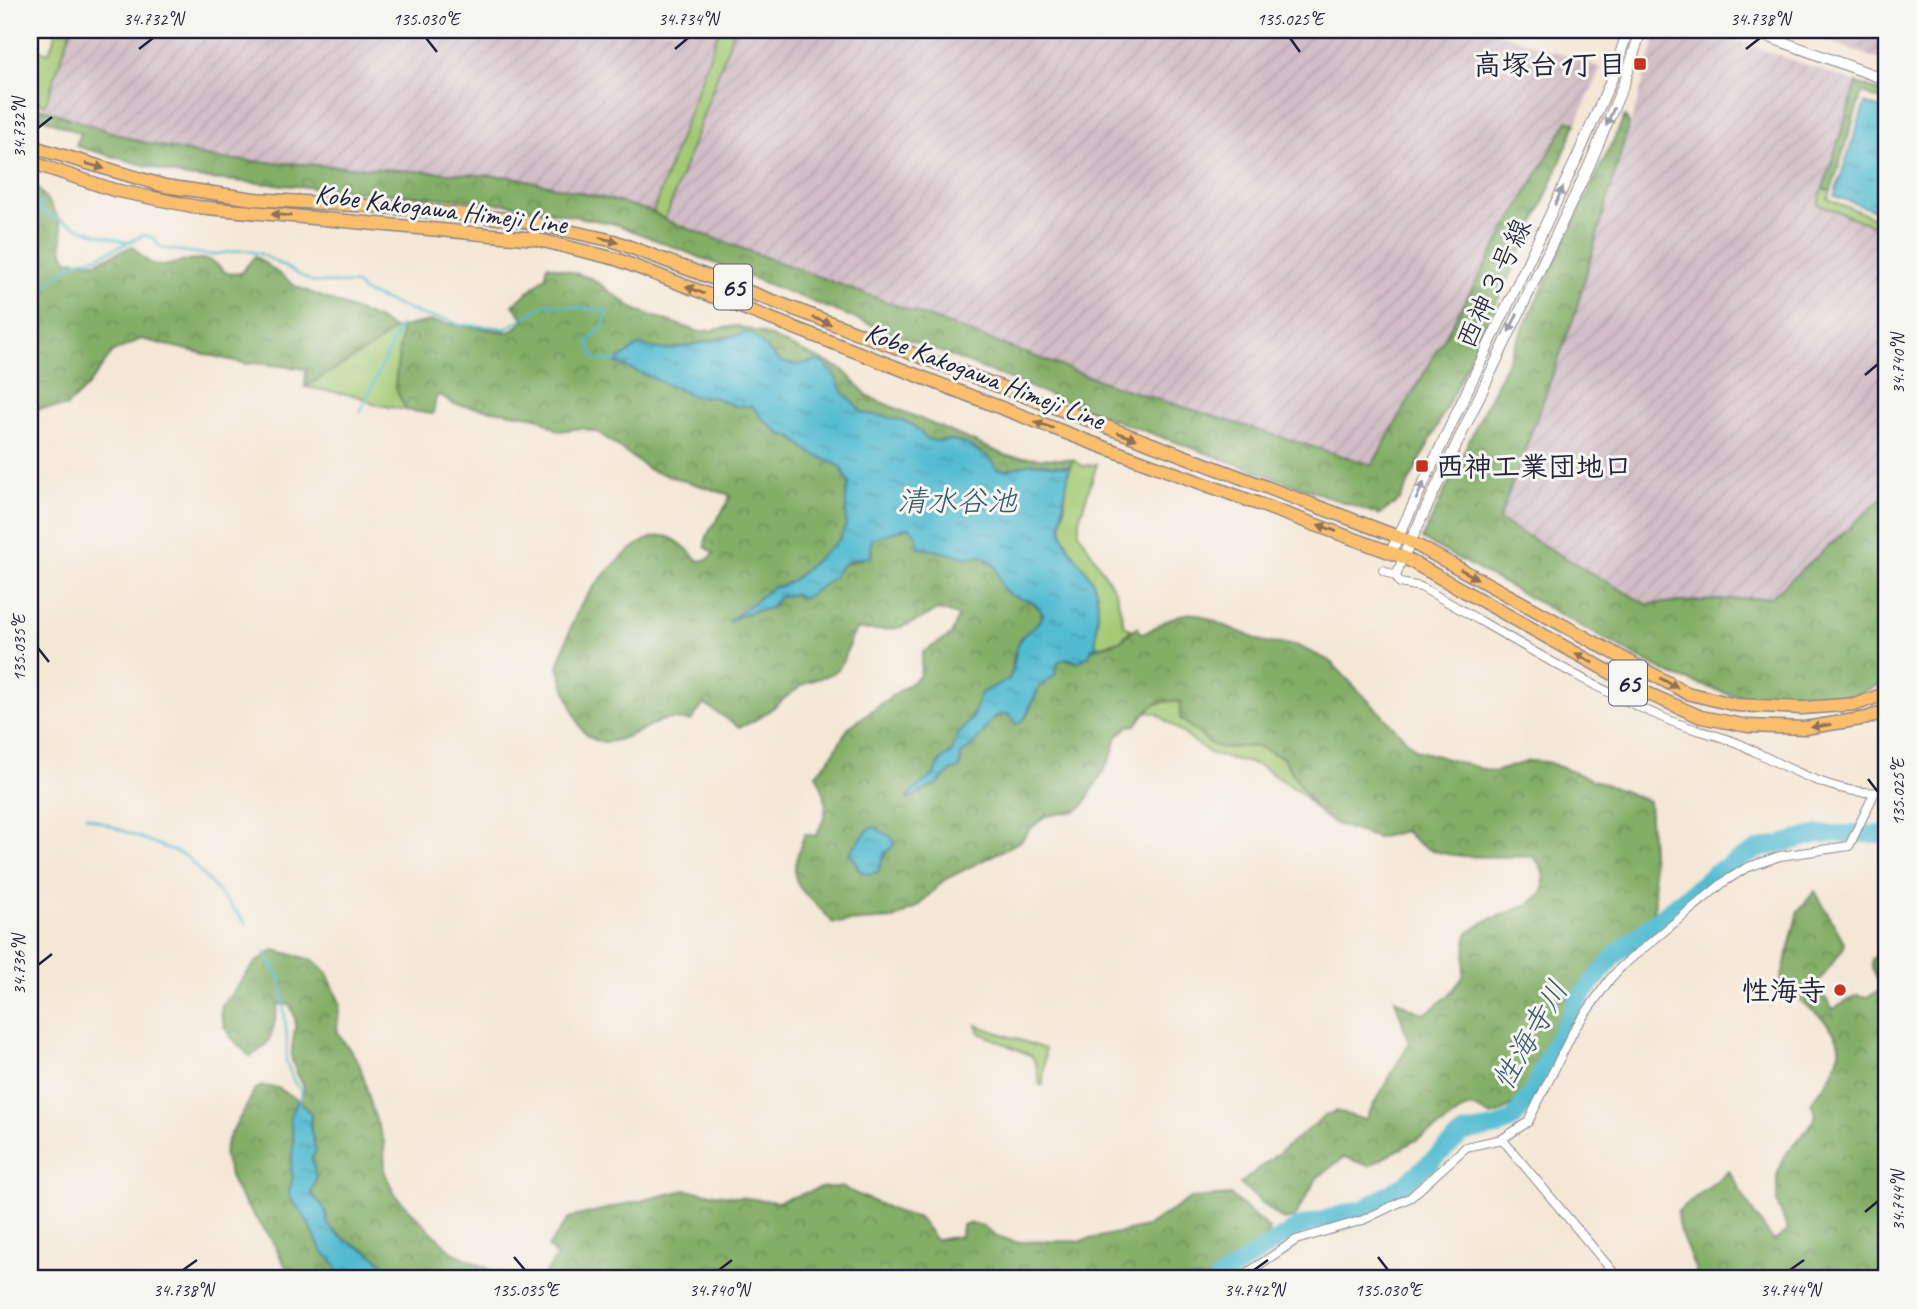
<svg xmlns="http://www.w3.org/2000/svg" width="1917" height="1309" font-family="Caveat,'Klee One',sans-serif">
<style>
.industrial{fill:url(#industrial-furrows)}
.green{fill:#a4ca75;stroke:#637658;stroke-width:2}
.forest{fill:url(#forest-crowns);stroke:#526850;stroke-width:2;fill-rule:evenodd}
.water{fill:url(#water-ripples);stroke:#3a6e86;stroke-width:2}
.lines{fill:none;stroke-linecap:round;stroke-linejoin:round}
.stream{stroke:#53bbd1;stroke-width:2.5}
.river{stroke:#53bbd1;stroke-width:18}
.minor-casing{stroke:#8c8488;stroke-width:10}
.tertiary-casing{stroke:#8c8488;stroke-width:12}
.primary-casing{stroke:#8c8488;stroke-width:15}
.minor{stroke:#fff;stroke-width:8}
.tertiary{stroke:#fff;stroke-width:10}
.primary{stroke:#fabe6d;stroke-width:12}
.oneway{fill:#9c9ca7}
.oneway2{fill:#8e7054}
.ticks{fill:none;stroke:#22223b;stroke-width:2.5}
.poi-dot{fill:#c8321e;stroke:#f6f6f2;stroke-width:2.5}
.labels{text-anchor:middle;stroke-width:6;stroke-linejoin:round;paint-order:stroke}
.shield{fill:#f6f6f2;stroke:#626272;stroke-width:2}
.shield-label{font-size:26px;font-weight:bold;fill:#22223b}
.poi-label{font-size:28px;font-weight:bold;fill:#22223b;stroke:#f6f6f2;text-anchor:end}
.street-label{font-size:28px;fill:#22223b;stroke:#f6f6f2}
.water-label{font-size:30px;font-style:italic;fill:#335870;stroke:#f6f6f2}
.neatline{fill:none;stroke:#22223b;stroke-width:2.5}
.ticks-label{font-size:18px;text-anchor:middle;fill:#22223b}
</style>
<defs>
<pattern id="industrial-furrows" width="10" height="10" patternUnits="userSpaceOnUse" patternTransform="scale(1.75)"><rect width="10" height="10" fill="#d2bdc6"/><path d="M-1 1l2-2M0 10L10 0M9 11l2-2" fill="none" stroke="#b4a2ab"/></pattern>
<pattern id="forest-crowns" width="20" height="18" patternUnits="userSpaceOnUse" patternTransform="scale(1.75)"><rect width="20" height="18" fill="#83ae66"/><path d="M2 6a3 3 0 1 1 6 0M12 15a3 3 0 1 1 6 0" fill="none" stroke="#6b8d55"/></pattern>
<pattern id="water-ripples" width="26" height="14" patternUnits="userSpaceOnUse" patternTransform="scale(1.75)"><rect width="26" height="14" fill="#53bbd1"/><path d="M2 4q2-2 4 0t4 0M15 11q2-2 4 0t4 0" fill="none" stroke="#4498ab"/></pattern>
</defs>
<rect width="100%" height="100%" fill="#f6f6f2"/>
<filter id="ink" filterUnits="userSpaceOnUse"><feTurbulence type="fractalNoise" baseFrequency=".0143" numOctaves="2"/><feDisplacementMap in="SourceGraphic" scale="14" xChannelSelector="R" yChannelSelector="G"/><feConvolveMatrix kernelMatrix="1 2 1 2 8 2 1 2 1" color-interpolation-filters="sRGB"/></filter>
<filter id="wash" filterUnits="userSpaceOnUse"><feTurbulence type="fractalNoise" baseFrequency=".00686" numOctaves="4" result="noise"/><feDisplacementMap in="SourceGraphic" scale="28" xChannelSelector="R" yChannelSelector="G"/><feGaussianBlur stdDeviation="1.57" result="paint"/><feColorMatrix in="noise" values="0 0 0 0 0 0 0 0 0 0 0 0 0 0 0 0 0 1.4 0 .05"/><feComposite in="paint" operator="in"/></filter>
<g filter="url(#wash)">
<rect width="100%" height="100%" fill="#f5e7d6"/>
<!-- industrial -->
<path class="industrial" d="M71,30H719L653,212L514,177L220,159L138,141L43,109Z
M734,30H1498L1497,32L1601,68L1576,124L1567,121L1372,465L1115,386L665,220Z
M1658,30H1707L1857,83L1818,204L1887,231V494L1771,597L1646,604L1499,520L1574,317Z
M1796,30H1887V62Z"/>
<!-- green -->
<path class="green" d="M57,30H71L45,105L30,100V47L49,53Z
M719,30H734L665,220L653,212Z
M1823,188L1831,191L1828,199L1887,223V231L1818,204Z
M402,327L395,386L406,410L373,404L358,396L305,387L375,345L394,329Z
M1073,460L1083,466L1097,464L1079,520V533L1116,592L1124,625L1131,629L1121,641L1096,647C1095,630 1101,609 1096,592C1090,569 1066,554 1062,530C1060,520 1065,512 1065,502C1065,491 1068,469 1073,460Z
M1168,700L1180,702L1222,748L1257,746L1282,757L1315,808L1300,792L1258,765L1211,754L1156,713L1145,712L1154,705Z
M976,1025L1045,1049L1043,1085H1040L1036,1064L1032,1056L980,1033Z"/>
<!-- forest -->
<path class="forest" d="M1857,83L1887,94V102L1862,93L1831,191L1823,188Z
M40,108L138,141L220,159L514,177L616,201L653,212L665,220L1115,386L1372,465L1568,120L1576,124L1536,220L1433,435L1400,500L1379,515L1103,416L615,224L508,204L186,177L76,146L80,133L37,116Z
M1625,116L1629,124L1574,317L1499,520L1646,604L1771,597L1887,494V682L1855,695L1790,700L1731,695L1669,674L1422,539Z
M37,187C47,200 57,212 61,227C65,241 57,244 67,260L96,262L133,246C162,285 175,253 208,260C224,264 218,277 241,273L255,256L297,287L377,319L394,329L375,345L305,387L306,369L256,363L247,364L141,339L113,352L86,388L66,407L30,409V197Z
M548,265L591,278L636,310L699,332L737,326L762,333L842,369L869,397L1007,456L1073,460L1069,467L1031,463L1007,470L997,469L991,459L968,445L952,440L936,441L927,439L914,426L901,420L863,413L841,390L829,368L823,363L816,361L796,365L780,362L752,334L728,336L672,349L662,350L640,345L615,362L694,396L713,397L735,406H752L762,418L781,434L793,438L806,449L840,466L849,484L846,497V526L839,540L797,577L782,586L773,588L767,594L729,621L750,612L767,609L772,607L779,597L795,594L799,598C815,594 833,578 842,565L872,555L871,539L910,527L917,535L918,547L969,557L981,556L995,567L1002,585L1009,594L1028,599L1041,610L1042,619C1029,633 1020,635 1014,656C1011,664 1014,671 1009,679L975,711L965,728L958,734L951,753L938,764L934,775L914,790L907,798L937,784L952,770L957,769L961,765V754C965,750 971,748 975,743C983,731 993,710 1010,715L1014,724L1027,716L1039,687L1055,675L1058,662L1063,658L1076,662C1096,643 1096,651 1119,641C1126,639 1130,630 1137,627L1141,633H1145C1161,624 1178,611 1197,614L1266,643L1296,645L1330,661L1416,750L1494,772L1529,761L1547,762L1649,801L1655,905L1653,914C1636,928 1615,943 1601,960C1586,977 1571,998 1560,1017C1541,1051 1533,1103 1492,1116L1472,1107L1464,1109L1440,1127L1369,1166L1344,1157L1317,1178L1294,1218L1283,1220L1240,1184L1326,1115L1336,1111L1365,1120L1409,1043L1395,999L1408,1007L1425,1014L1448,996L1463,977L1467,934L1486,921L1528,905L1543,892C1545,878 1544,866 1533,857C1499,855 1454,862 1422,846C1416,842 1410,836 1405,831L1377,838L1336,824L1326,818L1315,808L1282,757L1257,746L1222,748L1211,744L1180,718V702C1157,698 1148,707 1136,725L1129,726L1117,736L1112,755L1098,780L1083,806L1076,811L1046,816L1030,829L1021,841L944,880L917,907L893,919L833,923C800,883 782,890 805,834L816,836C829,810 829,800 816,774L829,760L849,727L920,676L923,652L951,635L958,617L952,613L937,610C909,627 891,633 857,629C847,641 848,657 838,669C831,676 817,678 808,682C783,696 766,719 739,727L704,704L691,721C683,720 672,718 664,720C641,727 606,757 584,732C575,723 563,681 558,667C565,647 570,623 581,605C593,584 637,534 663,536C677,537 689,551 698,561L709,559L714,553L705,547C704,529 727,513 730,495L650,470L599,433L582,428L559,431L537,417L453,404L440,395L436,397L433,414L406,410L395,387L402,327L429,321L510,332L525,320L513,305L546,276V268ZM877,828L894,842L893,846L884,854L878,872L857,867L854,857Z
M1815,891L1844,942L1842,950L1818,983V988L1833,1009L1858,995L1868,997L1883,989L1872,969V959L1887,949V1279H1695L1697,1277C1694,1255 1674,1233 1678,1211L1729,1171L1754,1214L1774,1241L1788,1231L1777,1202V1175L1786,1154L1814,1121L1816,1114L1811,1103C1865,1036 1834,1030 1780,984L1798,911Z
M274,950L313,960L327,973L340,1003L337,1028L339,1035L358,1061L363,1075L371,1106L384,1142L385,1173L395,1195L452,1252L510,1279H396L381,1261L368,1251L350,1243L329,1226L322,1205L311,1193L316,1179L312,1158L315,1152L314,1140L310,1128L311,1114L300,1100L304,1087C300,1079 294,1069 292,1060C289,1041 303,1022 289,1005L278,1004C273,1028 274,1045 250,1056C235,1043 218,1027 222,1006L255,963Z
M262,1086L278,1088L298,1100L290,1118L294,1141L291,1166L293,1178L289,1191L290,1197L305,1217L323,1253L331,1259L338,1269L337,1279H293C283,1264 277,1247 267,1233C251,1211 235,1195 228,1169C226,1162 223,1155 225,1148C231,1127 247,1111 254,1090Z
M824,1187H841L897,1212L919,1218L936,1240L961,1236L962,1225L970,1223L983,1226L995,1235L1014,1242L1080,1241L1146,1227L1191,1198L1231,1195L1269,1229V1236L1207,1279H791L712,1265L686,1279H591L587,1277L585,1279H541L557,1257L548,1247L569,1218L685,1190L777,1202Z"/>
<!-- water -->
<path class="water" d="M1865,103L1887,111V215L1834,196Z
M745,332L752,334L780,362L796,365L816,361L823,363L835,375L841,390L863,413L901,420L914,426L927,439L936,441L952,440L968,445L991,459L997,469L1007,470L1031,463L1069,467C1068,485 1059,515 1062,531C1066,551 1085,564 1093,582C1102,602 1095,626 1096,647L1092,648L1089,656L1078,662L1067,658L1058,662L1055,675L1039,687L1025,718L1016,725L1010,715C989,709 984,738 971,747C968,750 964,751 961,754L960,768L952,770L937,784L906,800L914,790L934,775L942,759L951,753L958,734L972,719L981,693L1009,679C1016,669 1013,653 1020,640C1026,629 1039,627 1043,615C1034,595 1019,603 1006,592C998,585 1000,574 995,566C992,562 985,559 981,556C975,555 969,558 964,557C949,553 933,550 918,547L917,535L909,527L871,539V557C862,557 846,560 840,567C839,568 835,576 834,577C830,581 807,596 802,599L795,594L779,597C763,617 763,605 744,614C738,616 734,620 728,622L773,587L782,586L797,577L839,540L846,526V497L849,483L840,466L811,453L793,438L781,434L762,418L752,406H735L713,397L694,396L615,362L640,345L662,350L672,349L741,335Z
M874,827L891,837L894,842L893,846L884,854L878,872L867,874L858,869L856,861L849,853L869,829Z
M298,1100L311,1114L310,1128L316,1150L312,1158L316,1179L311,1193C315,1200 323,1204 325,1210C328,1216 326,1222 330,1227C345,1246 375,1248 388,1270L385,1272L388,1279H385L381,1272L364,1279H337V1268L331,1259L323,1253L305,1217L290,1197L289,1191L293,1178L291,1166L294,1141L290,1118Z"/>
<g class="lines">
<!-- stream -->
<path class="stream" d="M30,196L42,203L40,211L85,230L125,242
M30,352L43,340L33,302L53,279L76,262L99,256L144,235L154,238L161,248L210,255L245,250L261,254L313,282L356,284L364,292L425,316L449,320L459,325L496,327L505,329L546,304L605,311L607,313L602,329L589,340L588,344L596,360L617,361
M360,412L400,326
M86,816L186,856L246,923
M264,951L281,980L287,1040L286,1061L294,1082L302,1091L299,1103"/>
<!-- river -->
<path class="river" d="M700,1279H724
M1218,1279L1298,1227L1365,1208L1402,1186L1464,1133L1498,1127L1514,1118L1531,1094L1552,1049L1579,999L1617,953L1716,872L1756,850L1819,834H1887"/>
</g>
</g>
<g filter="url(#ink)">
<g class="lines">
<defs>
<path id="minor" d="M1383,570L1396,576L1400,583L1421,587C1502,632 1581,683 1666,719C1690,730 1718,734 1742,745C1782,765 1842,800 1887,791
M1396,576L1403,557
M1502,1139L1619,1279
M1238,1279L1296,1240L1363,1220L1411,1197L1466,1147L1502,1139L1528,1122L1575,1028L1610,979L1622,966L1724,882L1746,868L1780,856L1849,846L1874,794"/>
<path id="tertiary" d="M1750,30L1887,80
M1391,552L1576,160L1613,76L1628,30
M1403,557L1589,166L1625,81L1641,30"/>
<path id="primary" d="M30,146L165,186L254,199L387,207L518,220L614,241L1409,541L1687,693L1736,705L1802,708L1857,704L1887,693
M30,162L114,190L197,207L535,239L616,259L1087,441L1403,557L1649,694L1701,717L1748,726L1805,728L1867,718L1887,710"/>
</defs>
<!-- minor casing -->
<use href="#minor" class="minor-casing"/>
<!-- tertiary casing -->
<use href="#tertiary" class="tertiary-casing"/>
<!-- primary casing -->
<use href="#primary" class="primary-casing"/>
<!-- minor -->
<use href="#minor" class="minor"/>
<!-- tertiary -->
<use href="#tertiary" class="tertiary"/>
<!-- primary -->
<use href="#primary" class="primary"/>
</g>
<!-- one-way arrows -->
<defs><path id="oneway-solid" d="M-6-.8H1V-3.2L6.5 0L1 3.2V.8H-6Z" transform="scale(1.75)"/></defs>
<g class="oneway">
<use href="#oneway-solid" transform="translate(1610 117) rotate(113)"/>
<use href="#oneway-solid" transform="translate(1559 196) rotate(-65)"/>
<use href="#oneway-solid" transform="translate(1513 323) rotate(116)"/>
<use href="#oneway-solid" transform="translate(1420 491) rotate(-65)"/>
</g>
<g class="oneway2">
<use href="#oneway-solid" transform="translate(95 166) rotate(16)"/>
<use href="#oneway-solid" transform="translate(281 215) rotate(-175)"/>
<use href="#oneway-solid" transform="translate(609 240) rotate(15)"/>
<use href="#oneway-solid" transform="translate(695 290) rotate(-158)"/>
<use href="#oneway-solid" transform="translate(822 321) rotate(21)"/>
<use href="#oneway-solid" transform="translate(1044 425) rotate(-159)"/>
<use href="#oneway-solid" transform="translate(1127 436) rotate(20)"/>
<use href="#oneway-solid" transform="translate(1327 528) rotate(-160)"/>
<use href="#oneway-solid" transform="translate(1469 574) rotate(29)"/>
<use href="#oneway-solid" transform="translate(1584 658) rotate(-151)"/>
<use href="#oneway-solid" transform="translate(1669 683) rotate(29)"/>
<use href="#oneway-solid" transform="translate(1821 726) rotate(171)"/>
</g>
</g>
<!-- ticks -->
<path class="ticks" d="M426,38L437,52M1290,38L1300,52M139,49L153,38M675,49L688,38M1746,49L1760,38M38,128L52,117M1865,375L1878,364M38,648L49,662M1868,779L1878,792M38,965L52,954M1865,1212L1878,1201M514,1257L525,1270M1378,1257L1388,1270M183,1270L197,1260M719,1270L732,1260M1254,1270L1268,1260M1790,1270L1804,1260"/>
<!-- markers -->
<g class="poi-dot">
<rect x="1633" y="57" width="14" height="14" rx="3.5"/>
<rect x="1415" y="459" width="14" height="14" rx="3.5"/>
<circle cx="1840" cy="990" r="7"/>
</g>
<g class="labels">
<!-- shield labels -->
<g class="shield">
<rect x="714" y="264.5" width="38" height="45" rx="5"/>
<rect x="1609" y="660.5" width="38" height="45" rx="5"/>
</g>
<g class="shield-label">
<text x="733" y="296">65</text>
<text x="1628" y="692">65</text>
</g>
<!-- poi labels -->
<g class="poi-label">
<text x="1626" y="74">高塚台1丁目</text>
<text x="1436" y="476" text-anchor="start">西神工業団地口</text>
<text x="1826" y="1000">性海寺</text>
</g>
<!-- street labels -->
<g class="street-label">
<text transform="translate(441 208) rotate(7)" y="10">Kobe Kakogawa Himeji Line</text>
<text transform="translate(1493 283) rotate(-65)" y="10">西神３号線</text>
<text transform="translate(985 375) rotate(21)" y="10">Kobe Kakogawa Himeji Line</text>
</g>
<!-- water labels -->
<g class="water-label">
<text x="957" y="511">清水谷池</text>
<text transform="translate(1530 1035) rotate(-60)" y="10">性海寺川</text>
</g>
</g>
<!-- margin -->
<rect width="1917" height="1309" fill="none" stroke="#f6f6f2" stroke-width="77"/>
<rect x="38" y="38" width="1840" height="1232" class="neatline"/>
<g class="ticks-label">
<text x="153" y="25">34.732°N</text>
<text x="426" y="25">135.030°E</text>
<text x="688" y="25">34.734°N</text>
<text x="1290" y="25">135.025°E</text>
<text x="1760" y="25">34.738°N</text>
<text transform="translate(19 128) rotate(-90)" y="6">34.732°N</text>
<text transform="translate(1898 364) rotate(-90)" y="6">34.740°N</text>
<text transform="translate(19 648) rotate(-90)" y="6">135.035°E</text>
<text transform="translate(1898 792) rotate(-90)" y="6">135.025°E</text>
<text transform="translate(19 965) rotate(-90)" y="6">34.736°N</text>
<text transform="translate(1898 1201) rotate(-90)" y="6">34.744°N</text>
<text x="183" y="1296">34.738°N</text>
<text x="525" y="1296">135.035°E</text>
<text x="719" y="1296">34.740°N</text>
<text x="1254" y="1296">34.742°N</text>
<text x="1388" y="1296">135.030°E</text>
<text x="1790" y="1296">34.744°N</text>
</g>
</svg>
